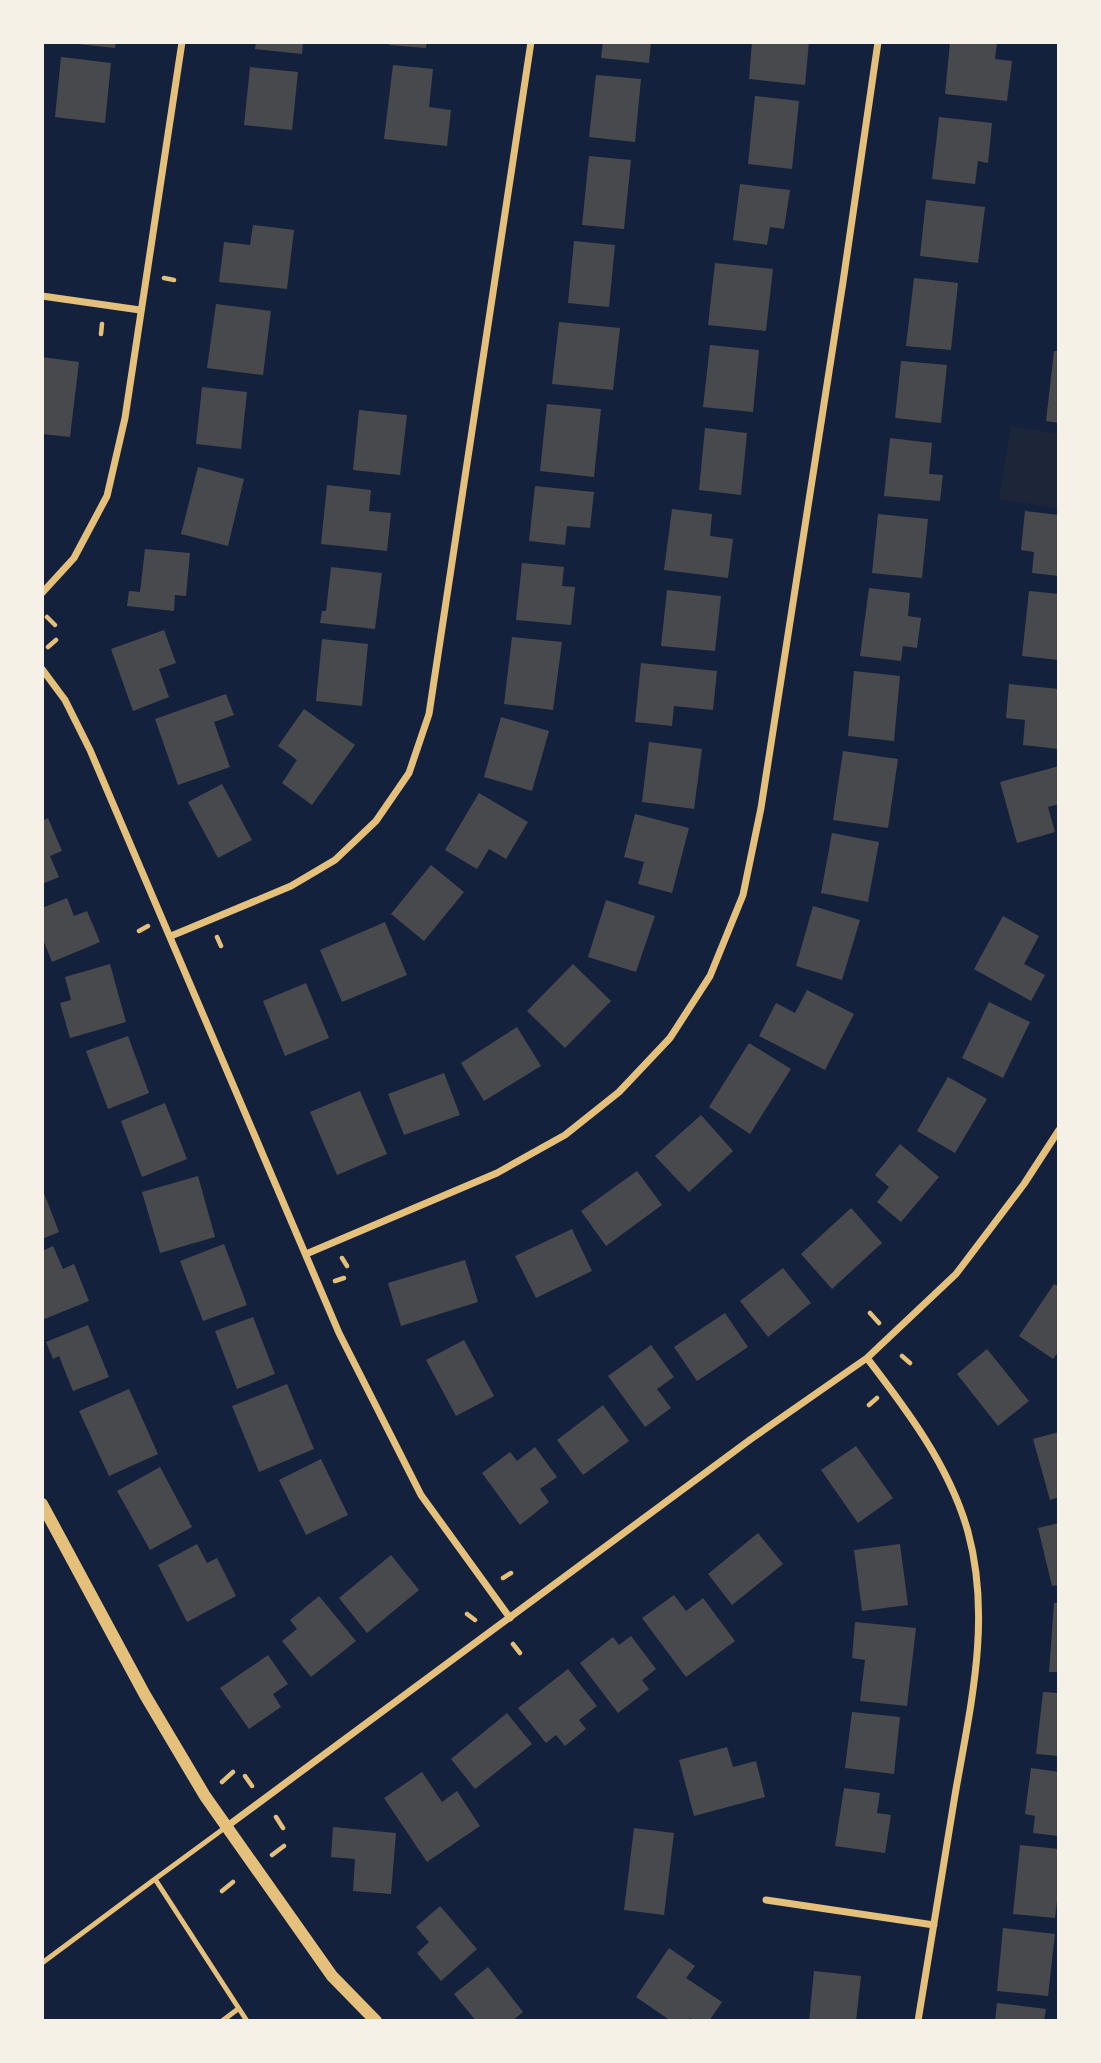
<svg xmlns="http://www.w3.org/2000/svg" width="1101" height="2063" font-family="'Noto Sans',sans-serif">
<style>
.green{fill:#1d2539}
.building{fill:#48494c}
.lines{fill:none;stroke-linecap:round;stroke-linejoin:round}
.path{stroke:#e5c07b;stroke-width:4.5}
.service{stroke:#e5c07b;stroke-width:5}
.minor{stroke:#e5c07b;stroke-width:7}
.tertiary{stroke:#e5c07b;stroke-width:12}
</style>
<rect width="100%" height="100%" fill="#14213d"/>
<!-- green -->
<path class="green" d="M1011,426L1059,434V509L999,499Z"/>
<!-- building -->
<path class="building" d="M78,42H116L115,48L78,44Z
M256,42H303L302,54L255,49Z
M390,42H427L426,48L389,45Z
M603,42H651L649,63L601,58Z
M752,42H809L805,85L749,79Z
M950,42H997L995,59L1012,61L1007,101L945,94Z
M61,57L111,63L105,123L55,117Z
M393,65L433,69L429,107L451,110L447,146L384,139Z
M250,67L298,72L292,130L244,125Z
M596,75L641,79L635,142L589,137Z
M755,96L799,101L792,169L748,164Z
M939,117L992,123L988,163L978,161L975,184L932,179Z
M589,156L631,160L624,229L582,225Z
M740,184L790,190L784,229L770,227L767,245L733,240Z
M926,200L985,207L978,263L920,256Z
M253,225L294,230L287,289L219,282L224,242L250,245Z
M574,241L615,245L609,307L568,303Z
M715,263L773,269L766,331L708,325Z
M914,278L958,283L951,350L906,346Z
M216,304L271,311L263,375L207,368Z
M559,322L620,328L613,390L552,384Z
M710,345L759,350L753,412L703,407Z
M1054,351H1059V423L1046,421Z
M42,357L79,362L70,437L42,434Z
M901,361L947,365L941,423L895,418Z
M202,387L247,392L241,449L196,444Z
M547,404L601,409L594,477L540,471Z
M359,410L407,415L400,475L353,470Z
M705,428L747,433L741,495L699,490Z
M890,438L932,443L929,474L943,475L940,501L884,496Z
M198,467L244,479L228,546L181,534Z
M327,485L371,490L369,511L391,513L387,551L321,544Z
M535,486L594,492L590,528L567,526L565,545L529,541Z
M672,509L712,514L710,536L733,539L728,578L664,570Z
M1025,511L1059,515V576L1032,573L1034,552L1021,550Z
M878,514L928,519L922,578L872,573Z
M145,549L190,553L186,596L175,595L174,611L127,606L129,591L140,592Z
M522,563L564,567L562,586L575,587L571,625L516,620Z
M331,567L382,573L375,629L320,623L322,611H326Z
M869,588L910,593L908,616L921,618L917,648L903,646L901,661L860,656Z
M667,590L721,596L715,651L661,646Z
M1029,591L1059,594V660L1022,656Z
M164,630L176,663L159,669L169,697L133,711L111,649Z
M512,637L562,642L553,710L504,704Z
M322,639L368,644L362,706L316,701Z
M641,663L717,671L713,710L674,706L672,726L635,722Z
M854,671L900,676L894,741L848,736Z
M1009,684L1059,689V749L1023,745L1025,720L1006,718Z
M226,694L234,715L214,722L230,767L178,785L155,719Z
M304,709L355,745L312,805L282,783L297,760L278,746Z
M501,717L549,731L532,791L484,777Z
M649,742L702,749L694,809L642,802Z
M843,751L898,759L888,828L833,820Z
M1059,766V804L1048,807L1055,832L1017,843L1000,782Z
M222,784L252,840L218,858L188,802Z
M479,793L528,822L506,859L489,849L477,869L445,850Z
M635,814L689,828L672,893L638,884L644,862L624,857Z
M48,818L62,851L50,856L59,877L42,884V821Z
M832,833L879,842L868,902L821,893Z
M431,865L464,892L424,941L391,914Z
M67,898L74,916L87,911L100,942L52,962L42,937V908Z
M606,900L655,916L636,972L588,957Z
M813,906L860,920L842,980L796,966Z
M1003,916L1039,936L1024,964L1045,975L1031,1001L974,969Z
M385,922L407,975L342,1002L320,950Z
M110,964L126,1022L70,1038L60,1003L71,1000L65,977Z
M573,964L611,1001L565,1048L527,1011Z
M306,983L329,1038L285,1056L263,1001Z
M807,990L854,1014L825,1070L759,1036L776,1003L795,1013Z
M989,1002L1030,1022L1003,1078L962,1058Z
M517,1027L541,1066L484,1101L461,1063Z
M128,1036L149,1093L108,1109L86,1051Z
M749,1043L791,1069L750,1134L709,1107Z
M444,1073L460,1115L404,1135L388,1094Z
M948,1077L987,1099L955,1153L917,1131Z
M360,1091L387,1154L337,1175L310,1112Z
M165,1103L187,1159L142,1177L121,1121Z
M701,1115L733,1151L689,1192L655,1156Z
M900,1144L939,1177L901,1222L877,1202L889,1187L875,1175Z
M637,1171L662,1205L606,1246L581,1211Z
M198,1176L215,1237L160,1253L142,1192Z
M42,1188L59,1232L42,1239Z
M851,1208L882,1243L832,1289L801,1254Z
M572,1229L592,1271L536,1298L515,1256Z
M224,1244L247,1305L203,1321L180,1261Z
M53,1246L63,1269L74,1264L89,1301L42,1320V1251Z
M465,1260L478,1302L401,1326L388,1283Z
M783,1268L811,1303L768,1337L740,1301Z
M1054,1284L1059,1287V1351L1053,1359L1019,1336Z
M725,1313L748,1347L697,1381L674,1347Z
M253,1317L275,1374L237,1389L215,1331Z
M88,1325L109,1377L73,1391L59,1356L53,1359L46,1342Z
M464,1340L494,1396L456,1416L426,1360Z
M651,1345L674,1377L657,1389L671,1408L645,1427L608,1376Z
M987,1349L1029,1401L998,1426L957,1374Z
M287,1384L314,1449L259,1472L232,1406Z
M129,1389L158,1454L109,1476L79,1411Z
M603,1405L629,1441L583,1475L557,1440Z
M1059,1432V1497L1050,1500L1033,1439Z
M856,1446L893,1498L858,1523L821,1470Z
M535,1447L557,1477L540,1489L549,1502L520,1525L482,1473L510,1452L517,1461Z
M321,1459L348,1515L306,1535L279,1480Z
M160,1467L192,1527L150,1550L117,1491Z
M1059,1523V1585L1052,1586L1038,1528Z
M758,1533L783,1564L732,1605L708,1574Z
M197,1544L207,1563L217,1558L236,1596L187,1622L158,1565Z
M900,1544L908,1605L862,1611L854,1550Z
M391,1555L419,1590L367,1633L339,1598Z
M674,1595L686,1611L703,1598L735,1641L686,1677L642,1618Z
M319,1596L356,1641L311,1677L282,1641L297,1629L290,1620Z
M1054,1603H1059V1672H1049Z
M855,1622L916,1628L907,1706L860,1701L865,1660L852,1658Z
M631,1636L656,1669L642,1680L649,1689L618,1713L580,1663L613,1637L619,1645Z
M268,1655L288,1684L273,1694L281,1707L249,1729L220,1688Z
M568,1669L597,1706L579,1720L586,1729L565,1746L556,1735L546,1743L518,1708Z
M1043,1692L1059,1693V1756L1036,1754Z
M852,1712L900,1717L894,1774L845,1768Z
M507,1713L532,1744L475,1789L451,1759Z
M727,1747L733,1767L756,1761L765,1797L694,1816L679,1760Z
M1031,1768L1059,1772V1836L1033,1833L1035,1816L1025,1814Z
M422,1772L442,1802L457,1791L480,1826L427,1862L384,1798Z
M844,1788L880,1793L877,1813L891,1815L885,1853L835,1846Z
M333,1827L396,1833L391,1894L353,1891L355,1859L331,1857Z
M634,1828L674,1833L664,1915L624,1910Z
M1020,1845L1059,1849V1883L1055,1918L1013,1914Z
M440,1906L477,1949L441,1981L417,1953L429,1942L416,1927Z
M1003,1928L1055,1934L1048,1996L997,1991Z
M669,1948L695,1966L686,1978L722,2002L709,2021H695L690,2018L688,2021H671L636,1997Z
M488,1967L523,2012L512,2021H476L454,1994Z
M814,1971L861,1976L856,2021H809Z
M997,2003L1046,2009L1044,2021H995Z"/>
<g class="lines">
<!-- path -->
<path class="path" d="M164,278L174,280
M101,334L102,324
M47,617L55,625
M48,647L56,640
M139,931L148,926
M217,937L221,946
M342,1258L347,1266
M335,1281L344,1278
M870,1313L879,1323
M902,1356L910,1363
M869,1405L877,1398
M503,1578L511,1573
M467,1614L475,1620
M513,1644L520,1653
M245,1776L252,1786
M222,1782L233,1772
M276,1817L283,1828
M272,1855L284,1846
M222,1891L233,1882"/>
<!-- service -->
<path class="service" d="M155,1879L226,1827
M42,1963L155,1879L247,2021
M222,2021L238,2009"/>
<!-- minor -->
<path class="minor" d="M42,296L140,310
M42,593L74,558L107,496L125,418L182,42
M42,669L65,700L90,750L339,1333L421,1495L510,1618
M171,936L291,886L335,860L376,821L409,773L429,714L531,42
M306,1254L497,1173L565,1135L619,1092L670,1038L710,976L743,895L761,808L843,282L878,42
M867,1358C907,1410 950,1467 968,1532C992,1620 970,1708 955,1795C943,1871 930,1946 918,2021
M226,1827L751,1439L867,1358L956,1274L1024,1184L1059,1130
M766,1900L934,1925"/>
<!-- tertiary -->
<path class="tertiary" d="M42,1504L145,1695L205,1796L332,1976L376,2021"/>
</g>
<!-- border -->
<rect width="1101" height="2063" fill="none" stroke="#f6f1e7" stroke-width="88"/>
</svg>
